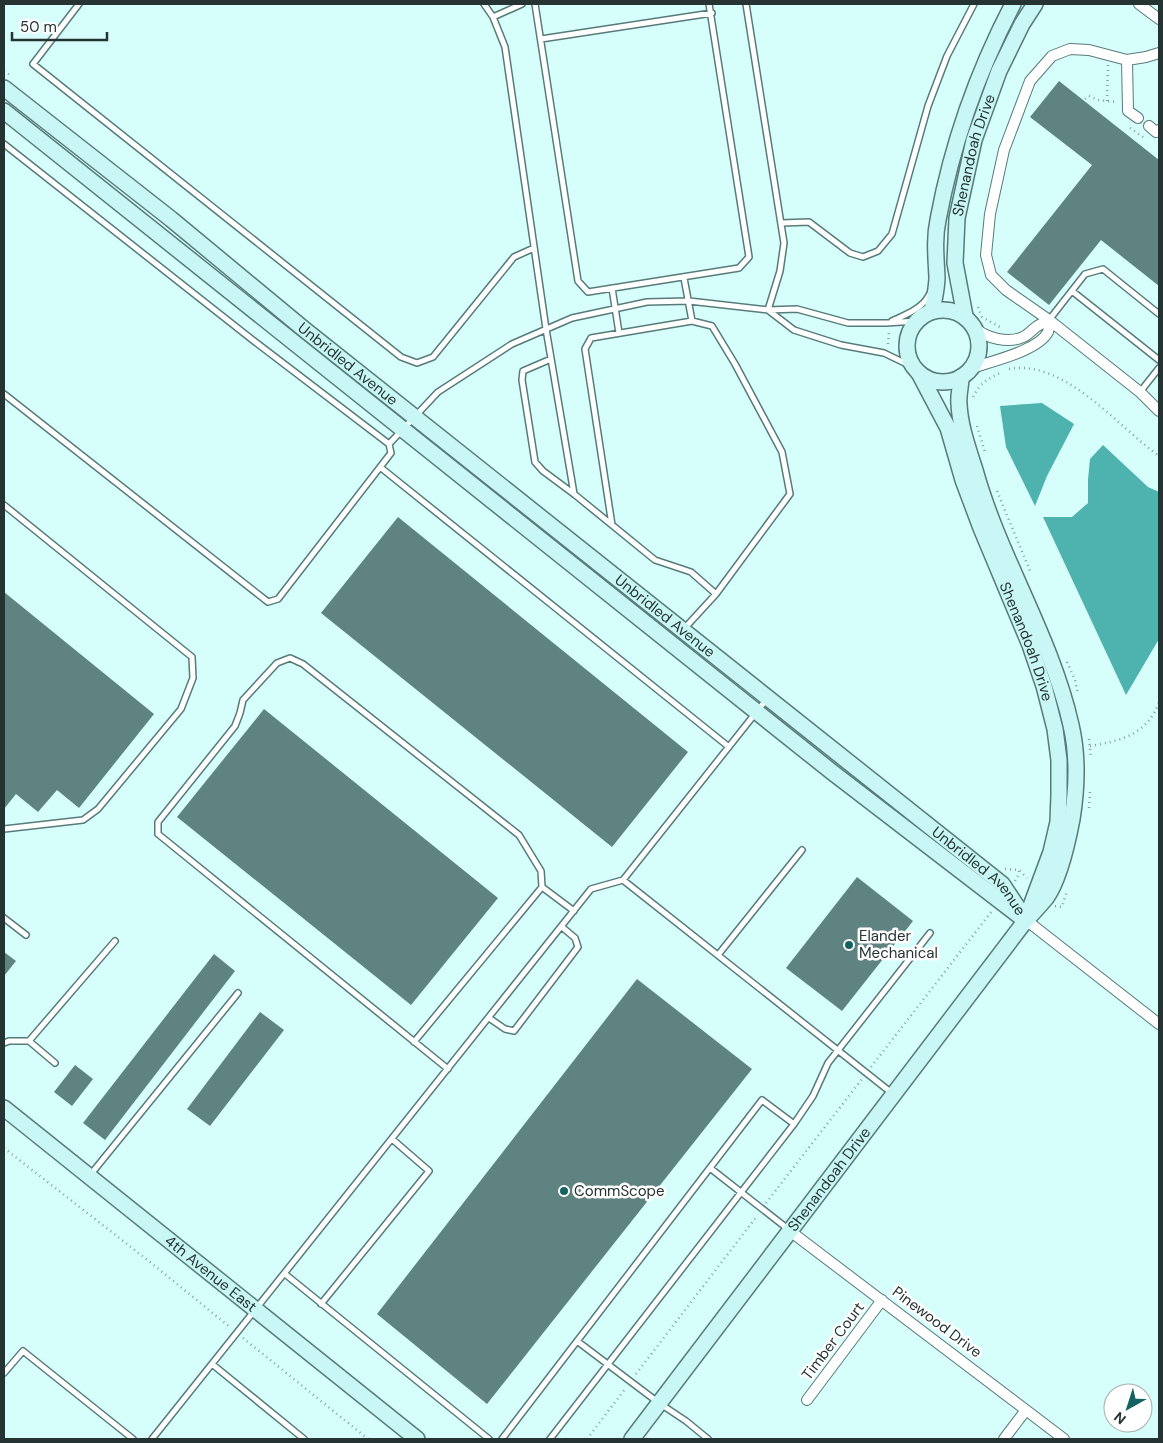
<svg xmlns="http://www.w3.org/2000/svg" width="1163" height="1443" font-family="'DM Sans',sans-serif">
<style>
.water{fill:#4eb2ae}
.building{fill:#5f8381}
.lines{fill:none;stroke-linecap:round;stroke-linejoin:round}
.lane-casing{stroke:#577b79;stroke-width:8}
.street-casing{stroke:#577b79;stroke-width:12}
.secondary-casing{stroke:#577b79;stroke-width:18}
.path{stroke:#85a2a0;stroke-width:2.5;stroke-dasharray:1 4;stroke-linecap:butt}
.lane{stroke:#fff;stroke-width:5}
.street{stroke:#fff;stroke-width:10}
.secondary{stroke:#c8f7f5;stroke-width:15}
.poi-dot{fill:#146360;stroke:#fff;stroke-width:2}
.labels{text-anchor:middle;stroke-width:5;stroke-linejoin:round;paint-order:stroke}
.street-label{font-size:15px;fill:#253433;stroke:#fff}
.poi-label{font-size:15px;fill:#253433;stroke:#fff;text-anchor:start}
</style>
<rect width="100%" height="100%" fill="#d6fefb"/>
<!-- water -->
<path class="water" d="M1042,403L1074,424L1047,476L1035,506L1006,447L1000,406Z
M1103,445L1148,487L1159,492V639L1126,695L1043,517H1072L1088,503V480L1090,459Z"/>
<!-- building -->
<path class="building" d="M1059,81L1159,160V286L1101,240L1049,305L1007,272L1092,165L1030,117Z
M398,517L688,752L612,847L321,613Z
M4,592L154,714L79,808L57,790L38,812L16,794L4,809Z
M264,709L498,898L411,1005L177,817Z
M857,877L913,921L842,1011L786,968Z
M4,952L16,961L4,976Z
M214,954L235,971L105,1140L83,1123Z
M637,979L752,1069L487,1404L377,1314Z
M260,1012L284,1030L210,1126L187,1109Z
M75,1065L93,1079L72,1106L54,1092Z"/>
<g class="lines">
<defs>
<path id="lane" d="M79,4L33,64L401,357L417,363L433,357L514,257L534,248
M484,4L493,17L522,4
M535,4L578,281L588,292L739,268L749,257L709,4
M746,4L784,243L780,271L768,310
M493,17L505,47L546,329L574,494
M541,39L712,13
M4,144L254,341L389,444L391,453L278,599L268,602L4,394
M781,223L809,222L850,253L863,257L878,251L892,234L928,106L947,56L974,4
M684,278L692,321
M612,288L619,333
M1072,291L1159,360
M768,310L794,330L841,345L884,353L913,367
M1049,320L1085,274L1103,269L1159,314
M892,321C905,315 922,309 929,295
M551,359L523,371L522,380L535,462L543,471L574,494L655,560L691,572L716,594
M1140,392L1159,368
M389,444L438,392L512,344L572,318L647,302L689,301L768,310L797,309L848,323H886L917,321
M380,467L729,747
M4,505L192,657L193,678L181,709L98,809L83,820L4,829
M612,525L585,349L591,338L692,321L712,326L735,364L782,452L790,494L716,594L683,630
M623,880L766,700
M4,918L26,935
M718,955L802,850
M489,1018L505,1029L514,1031L578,947L575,938L562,927
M29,1041L115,941
M414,1042L542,887
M4,1043L9,1041H29L55,1063
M448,1069L158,834V822L235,726L240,713L243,700L277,663L290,658L303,664L519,835L541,871L542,887L574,911
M794,1124L813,1096L828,1063L930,933
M710,1168L788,1229
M91,1174L238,993
M285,1274L489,1439
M321,1304L429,1171L392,1139
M577,1341L659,1403L686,1421L708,1439
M212,1364L304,1439
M4,1373L23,1351L133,1439
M152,1439L591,889L623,880L893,1094
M502,1439L762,1100L794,1124L550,1439"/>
<path id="street" d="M1139,4L1159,19
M1159,53L1146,57L1127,60L1089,50L1070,49L1052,56L1030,81L1004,150L990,214L986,255L991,275L1006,290L1049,320L1140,392L1159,411
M1127,60L1128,111L1138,118
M1149,126L1156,132L1159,130
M975,328C986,338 1008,344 1023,337C1028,335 1032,330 1036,327C1040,324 1045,322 1049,320
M972,368C992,361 1038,351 1048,332C1049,329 1049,323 1049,320
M1026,920L1159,1024
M790,1231L1064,1439
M807,1400L882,1300
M1004,1439L1026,1410"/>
<g id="secondary">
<path id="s1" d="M4,88L171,219L305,330L1002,884L1026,920"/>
<path d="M4,111L832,772L1021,917"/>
<circle cx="943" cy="346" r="36"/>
<path d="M932,311C934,300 937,288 937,277C936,257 934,239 938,220C952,144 978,71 1013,4"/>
<path id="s2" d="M965,316L955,263L957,218L974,140L999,71L1022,24L1035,4"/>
<path id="s3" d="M919,373L948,428L963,480L981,528L1030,645L1044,686L1055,729L1059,760V795L1058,822L1051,852L1028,914"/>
<path id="s4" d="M4,1108L417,1439"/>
<path id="s5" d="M632,1439L1026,920C1033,913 1040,905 1046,898C1059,880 1068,840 1072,819C1077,788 1078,755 1071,725C1051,636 999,557 975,470C968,448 960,426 959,404C958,395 961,386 961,377"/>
</g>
</defs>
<!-- lane casing -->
<use href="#lane" class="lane-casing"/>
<!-- street casing -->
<use href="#street" class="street-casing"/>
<!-- secondary casing -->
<use href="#secondary" class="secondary-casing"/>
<!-- path -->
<path class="path" d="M4,71L10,75
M1085,99L1089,96L1098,100L1117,102
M1107,101L1108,65
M1130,128L1146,139
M978,307L982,317L1000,327V330
M888,344L889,331
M1009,369C1065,359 1117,426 1159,456
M973,397C980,383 989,378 1002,372
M977,426L985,452
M997,491L1030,571
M1067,662L1075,680L1078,695
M1089,739L1091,758
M1090,746C1121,741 1148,734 1159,702
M1089,808L1090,791
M1005,869L1019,870L1027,878
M1015,881L1019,874V870
M1055,906L1062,907L1067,891
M871,1067L992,911
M4,1148L150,1262L231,1328
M766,1203L862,1079
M243,1338L368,1439
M636,1374L757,1216
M587,1439L625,1389"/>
<!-- lane -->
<use href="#lane" class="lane"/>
<!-- street -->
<use href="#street" class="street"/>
<!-- secondary -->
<use href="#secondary" class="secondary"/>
</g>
<!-- markers -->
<g class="poi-dot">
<circle cx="849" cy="945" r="5"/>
<circle cx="564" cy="1191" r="5"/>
</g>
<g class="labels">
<!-- street labels -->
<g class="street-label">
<text dy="5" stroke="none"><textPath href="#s2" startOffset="164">Shenandoah Drive</textPath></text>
<text dy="5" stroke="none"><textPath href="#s1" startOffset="441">Unbridled Avenue</textPath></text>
<text dy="5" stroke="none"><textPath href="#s1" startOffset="846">Unbridled Avenue</textPath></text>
<text dy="5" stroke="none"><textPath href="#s3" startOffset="290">Shenandoah Drive</textPath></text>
<text dy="5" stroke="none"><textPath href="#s1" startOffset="1251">Unbridled Avenue</textPath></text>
<text dy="5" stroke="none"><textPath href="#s5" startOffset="326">Shenandoah Drive</textPath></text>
<text dy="5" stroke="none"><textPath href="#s4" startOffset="265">4th Avenue East</textPath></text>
<text transform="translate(937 1322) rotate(37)" y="5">Pinewood Drive</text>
<text transform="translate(833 1341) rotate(-53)" y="5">Timber Court</text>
</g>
<!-- poi labels -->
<g class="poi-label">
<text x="859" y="941">Elander<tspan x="859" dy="17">Mechanical</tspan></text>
<text x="574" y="1196">CommScope</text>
</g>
</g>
<!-- border -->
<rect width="1163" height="1443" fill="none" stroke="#253433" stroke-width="10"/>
<!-- north arrow -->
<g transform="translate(1128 1408) rotate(219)"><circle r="24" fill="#ffffff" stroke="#a8aead"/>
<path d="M0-4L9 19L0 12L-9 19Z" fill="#146360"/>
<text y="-8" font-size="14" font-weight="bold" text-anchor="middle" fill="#253433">N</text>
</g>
<!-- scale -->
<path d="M12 32v8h95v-8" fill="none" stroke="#253433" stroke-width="2.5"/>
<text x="20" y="32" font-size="15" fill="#253433" stroke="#ffffff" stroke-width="4" paint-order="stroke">50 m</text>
</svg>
